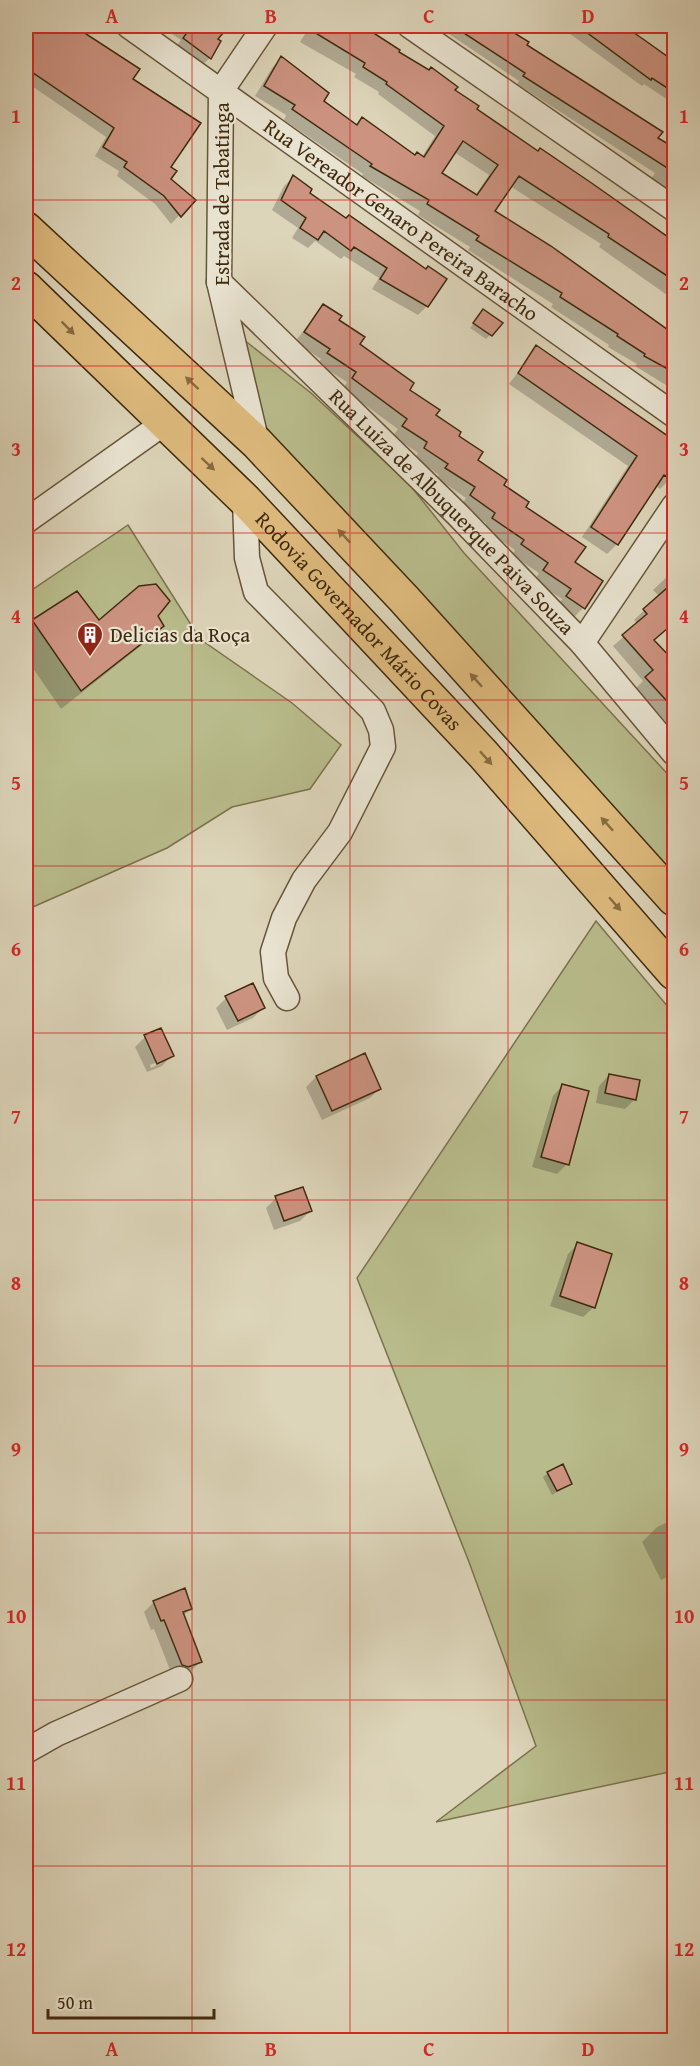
<svg xmlns="http://www.w3.org/2000/svg" width="700" height="2066" font-family="'Gentium Book Plus',serif">
<style>
.green{fill:#b8bb8b;stroke:#7c724c;stroke-width:1.5}
.shadow{fill:#0003;fill-rule:evenodd}
.building{fill:#cd9381;stroke:#402a0e;stroke-width:1.5;fill-rule:evenodd}
.lines{fill:none;stroke-linecap:round;stroke-linejoin:round}
.minor-casing{stroke:#675539;stroke-width:27}
.highway-casing{stroke:#402a0e;stroke-width:36}
.minor{stroke:#e9e4d2;stroke-width:24}
.highway{stroke:#deba7d;stroke-width:33}
.oneway{fill:#876b40}
.grid{fill:none;stroke:#d62828;stroke-width:1.5;stroke-opacity:0.55}
.labels{text-anchor:middle;stroke-width:4.5;stroke-linejoin:round;paint-order:stroke}
.street-label{font-size:21px;fill:#402a0e;stroke:#e9e4d2}
.poi-label{font-size:21px;fill:#402a0e;stroke:#e9e4d2;text-anchor:start}
.neatline{fill:none;stroke:#d62828;stroke-width:2}
.grid-label{font-size:20px;text-anchor:middle;font-weight:bold;fill:#d62828}
</style>
<rect width="100%" height="100%" fill="#ddd5ba"/>
<filter id="stains"><feTurbulence type="fractalNoise" baseFrequency=".00333" numOctaves="4"/><feColorMatrix values="0 0 0 0 .2 0 0 0 0 .09 0 0 0 0 .02 0 0 0 .5 -.17"/></filter>
<radialGradient id="worn" r=".72"><stop offset=".6" stop-color="#630" stop-opacity="0"/><stop offset="1" stop-color="#630" stop-opacity=".3"/></radialGradient>
<!-- green -->
<path class="green" d="M229,328L311,393L410,485L464,553L674,781V874L422,619L257,443Z
M128,525L200,639L292,703L341,745L310,789L232,807L167,848L26,910V594Z
M596,921L674,1014V1771L436,1822L536,1746L469,1562L357,1278Z"/>
<!-- shadow -->
<path class="shadow" d="M26,26H70L138,70L131,80L169,168V179L194,200L171,224L155,204L117,176L119,171L95,156L106,137L26,82Z
M160,26H227L216,40L219,42L210,58L200,67L175,48L181,40Z
M310,26H364L372,30L370,32L453,90L475,109L674,244V300L599,247L601,244L510,186L493,211L674,337V390L635,366L637,364L608,347L609,345L551,307L553,304L468,250L470,247L418,215L420,211L362,176L363,174L284,120L286,115L255,96L272,68L281,58L322,101L355,125L362,119L414,156L422,157L435,136L378,94L379,92L354,77L356,74L300,42ZM454,152L489,175L475,196L440,174Z
M437,26H501L527,42L525,45L674,150V193L651,179L655,173L517,84L519,81Z
M559,26H619L674,62V104L644,84L642,86Z
M293,177L308,194L346,220L427,306L418,315L372,289L379,278L344,256L341,259L315,241L308,248L292,238L298,228L272,210L284,186Z
M323,305L358,344L457,436L475,460L524,508L573,563L583,608L573,618L557,607L562,599L534,581L539,573L512,555L515,550L483,528L486,523L461,506L466,498L437,478L439,475L415,458L418,453L393,436L398,429L343,389L347,382L318,364L321,359L295,342Z
M479,316L501,323L486,339L470,328Z
M537,347L670,479L660,489L655,485L617,544L607,554L582,537L628,466L509,384Z
M674,570V607L653,640L674,664V731L636,688L643,681L613,646L638,624L634,620L659,596L653,590Z
M77,593L98,622L156,616L162,626L142,645L61,709L26,658V629Z
M226,998L263,1008L253,1018L227,1030L216,1008Z
M145,1037L172,1055L162,1066L147,1072L135,1047ZM162,1060V1063L151,1068L150,1065Z
M609,1075L635,1099L625,1109L596,1103L599,1086Z
M316,1077L380,1088L370,1098L322,1120L306,1087Z
M563,1085L567,1164L557,1174L532,1167L553,1096Z
M276,1198L310,1211L300,1221L274,1230L266,1208Z
M578,1244L594,1307L583,1317L550,1306L568,1254Z
M548,1473L571,1483L552,1495L543,1477Z
M674,1519V1574L661,1580L642,1542L657,1527Z
M154,1602L191,1608L183,1616L200,1662L190,1672L177,1677L172,1675L154,1629L151,1630L144,1612Z"/>
<!-- building -->
<path class="building" d="M29,26H74L140,69L133,79L201,123L171,167L177,171L171,179L196,200L181,217L164,196L124,167L127,162L103,147L114,128L26,68V32Z
M192,26H229L218,39L221,41L211,59L183,38Z
M304,26H376L372,32L400,50L399,52L429,70L431,67L458,87L455,90L479,106L477,109L538,151L540,148L593,184L675,242V281L608,237L609,234L519,176L495,211L551,246L675,335V373L644,356L645,354L617,336L618,334L560,297L562,293L476,240L479,236L427,204L429,200L370,166L372,164L292,109L295,105L264,86L281,56L329,93L324,101L357,125L362,117L415,155L417,152L424,157L444,126L386,84L387,82L363,67L365,63ZM463,141L498,165L477,195L442,173Z
M453,26H503L529,42L527,45L663,132L658,138L675,148V173L523,76L525,73Z
M578,26H624L643,39L675,62V93L652,78L651,80Z
M293,175L312,189L310,193L346,218L349,215L426,269L428,266L447,279L428,307L380,279L387,268L354,247L351,251L324,231L318,240L300,228L306,218L281,200Z
M323,304L342,316L339,320L365,337L360,344L414,383L410,390L440,410L436,415L461,432L459,436L483,452L478,460L507,480L504,485L529,502L526,507L586,547L575,562L603,581L585,609L566,596L571,589L543,570L548,563L521,544L524,540L492,518L495,513L470,495L475,487L445,468L448,464L424,448L427,442L402,426L407,419L352,378L356,372L327,353L330,349L304,332Z
M483,309L503,323L492,336L473,323Z
M536,345L675,441V482L664,475L618,545L591,527L637,456L518,373Z
M675,581V622L654,640L675,662V710L645,677L653,670L622,635L647,614L643,609Z
M156,584L170,601L158,616L164,626L81,691L32,620L77,591L99,620L139,586Z
M253,983L265,1008L238,1021L225,996Z
M161,1028L174,1056L157,1064L144,1035Z
M365,1053L381,1089L332,1111L316,1076Z
M609,1074L640,1080L636,1100L605,1093Z
M562,1084L589,1091L569,1165L541,1157Z
M303,1187L312,1211L284,1221L275,1196Z
M577,1242L612,1254L595,1308L560,1296Z
M563,1464L572,1484L557,1491L547,1472Z
M185,1588L192,1609L183,1612L202,1662L188,1667L182,1665L164,1620L161,1621L153,1601Z"/>
<g class="lines">
<defs>
<g id="minor">
<path id="s1" d="M129,26L674,415"/>
<path d="M410,26L674,209"/>
<path id="s2" d="M219,282L457,514L582,643L674,753"/>
<path d="M257,443L219,282L221,91L265,26"/>
<path d="M245,500L247,558L256,592L373,711L381,730L383,747L340,832L304,880L284,918L273,952L276,978L287,998"/>
<path d="M26,521L164,423"/>
<path d="M582,643L674,506"/>
<path d="M26,1751L56,1734L180,1679"/>
</g>
<g id="highway">
<path d="M26,229L257,443L404,599L674,899"/>
<path id="s3" d="M26,288L245,500L483,754L674,973"/>
</g>
</defs>
<!-- minor casing -->
<use href="#minor" class="minor-casing"/>
<!-- highway casing -->
<use href="#highway" class="highway-casing"/>
<!-- minor -->
<use href="#minor" class="minor"/>
<!-- highway -->
<use href="#highway" class="highway"/>
</g>
<!-- one-way arrows -->
<defs><path id="oneway-solid" d="M-6-.8H1V-3.2L6.5 0L1 3.2V.8H-6Z" transform="scale(1.5)"/></defs>
<g class="oneway">
<use href="#oneway-solid" transform="translate(68 328) rotate(45)"/>
<use href="#oneway-solid" transform="translate(192 383) rotate(-137)"/>
<use href="#oneway-solid" transform="translate(208 464) rotate(43)"/>
<use href="#oneway-solid" transform="translate(344 536) rotate(-133)"/>
<use href="#oneway-solid" transform="translate(476 680) rotate(-132)"/>
<use href="#oneway-solid" transform="translate(486 758) rotate(48)"/>
<use href="#oneway-solid" transform="translate(607 824) rotate(-132)"/>
<use href="#oneway-solid" transform="translate(615 904) rotate(49)"/>
</g>
<!-- grid -->
<path class="grid" d="M192,26V2040M350,26V2040M508,26V2040M26,200H674M26,366H674M26,533H674M26,700H674M26,866H674M26,1033H674M26,1200H674M26,1366H674M26,1533H674M26,1700H674M26,1866H674"/>
<!-- icons -->
<defs>
<symbol id="building-pin" viewBox="-11 -11 22 30"><path d="M0 17L-7.5 6A9.5 9.5 0 1 1 7.5 6Z" fill="#8f2418" stroke="#e9e4d2"/><path d="M-4-6H4V6H1V3H-1V6H-4ZM-2.5-4.3h1.7v1.8h-1.7ZM.8-4.3h1.7v1.8H.8ZM-2.5-1h1.7V.8h-1.7ZM.8-1h1.7V.8H.8Z" fill="#fff"/></symbol>
</defs>
<g fill-rule="evenodd">
<use href="#building-pin" x="75" y="620" width="30" height="40"/>
</g>
<g class="labels">
<!-- street labels -->
<g class="street-label">
<text transform="translate(222 194) rotate(-90)" y="7">Estrada de Tabatinga</text>
<text dy="7" stroke="none"><textPath href="#s1" startOffset="334">Rua Vereador Genaro Pereira Baracho</textPath></text>
<text dy="7" stroke="none"><textPath href="#s2" startOffset="327">Rua Luiza de Albuquerque Paiva Souza</textPath></text>
<text dy="7" stroke="none"><textPath href="#s3" startOffset="471">Rodovia Governador Mário Covas</textPath></text>
</g>
<!-- poi labels -->
<g class="poi-label">
<text x="110" y="642">Delicias da Roça</text>
</g>
</g>
<!-- margin -->
<rect width="700" height="2066" fill="none" stroke="#ddd5ba" stroke-width="66"/>
<!-- scale -->
<path d="M48 2009v9h166v-9" fill="none" stroke="#402a0e" stroke-width="3"/>
<text x="57" y="2009" font-size="18" fill="#402a0e" stroke="#e9e4d2" stroke-width="4.5" paint-order="stroke">50 m</text>
<rect x="33" y="33" width="634" height="2000" class="neatline"/>
<g class="grid-label">
<text x="112" y="23">A</text>
<text x="271" y="23">B</text>
<text x="429" y="23">C</text>
<text x="588" y="23">D</text>
<text x="16" y="123">1</text>
<text x="684" y="123">1</text>
<text x="16" y="290">2</text>
<text x="684" y="290">2</text>
<text x="16" y="456">3</text>
<text x="684" y="456">3</text>
<text x="16" y="623">4</text>
<text x="684" y="623">4</text>
<text x="16" y="790">5</text>
<text x="684" y="790">5</text>
<text x="16" y="956">6</text>
<text x="684" y="956">6</text>
<text x="16" y="1123">7</text>
<text x="684" y="1123">7</text>
<text x="16" y="1290">8</text>
<text x="684" y="1290">8</text>
<text x="16" y="1456">9</text>
<text x="684" y="1456">9</text>
<text x="16" y="1623">10</text>
<text x="684" y="1623">10</text>
<text x="16" y="1790">11</text>
<text x="684" y="1790">11</text>
<text x="16" y="1956">12</text>
<text x="684" y="1956">12</text>
<text x="112" y="2056">A</text>
<text x="271" y="2056">B</text>
<text x="429" y="2056">C</text>
<text x="588" y="2056">D</text>
</g>
<rect width="100%" height="100%" filter="url(#stains)"/>
<rect width="100%" height="100%" fill="url(#worn)"/>
</svg>
